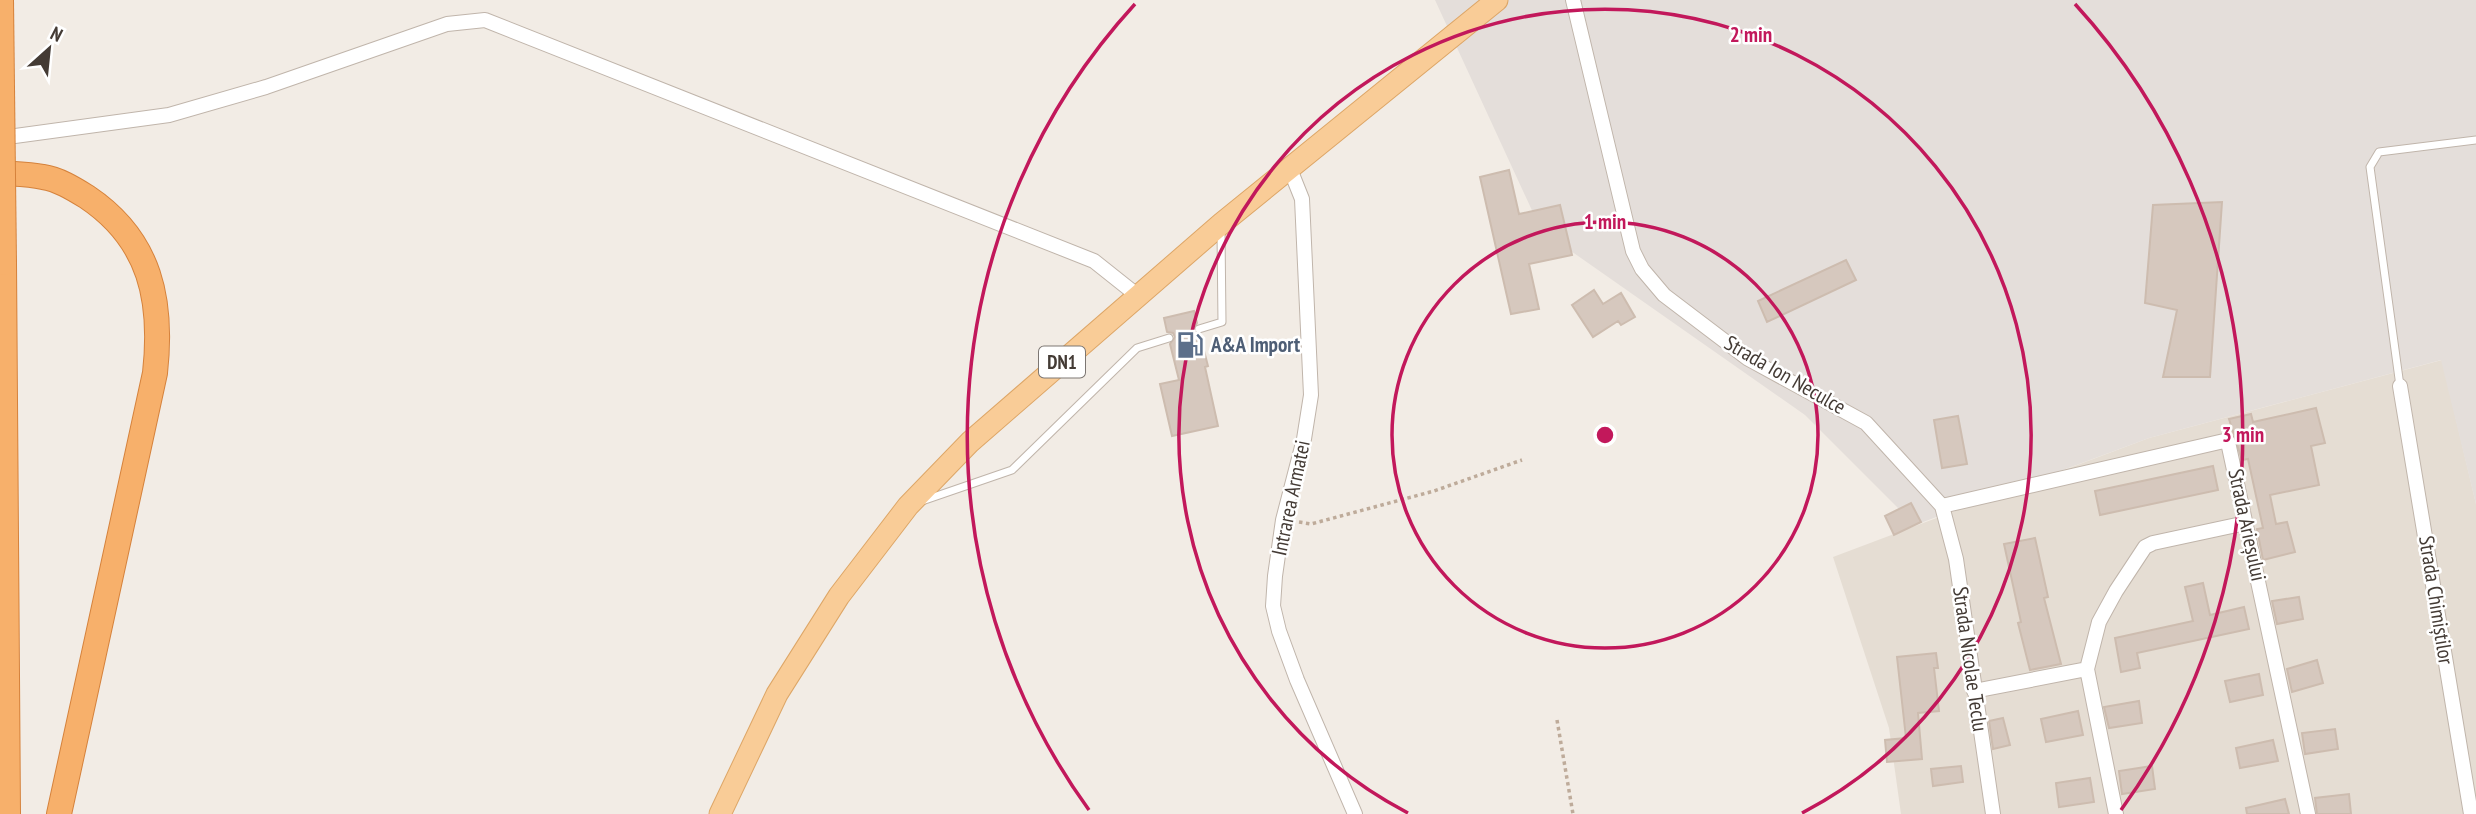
<svg xmlns="http://www.w3.org/2000/svg" width="2476" height="814" font-family="'PT Sans Narrow',sans-serif">
<style>
.residential{fill:#e5ddd3}
.industrial{fill:#e4deda}
.building{fill:#d6c8be;stroke:#cdbcaf;stroke-width:2}
.lines{fill:none;stroke-linecap:round;stroke-linejoin:round}
.lane-casing{stroke:#c0b5ab;stroke-width:9}
.street-casing{stroke:#c0b5ab;stroke-width:16}
.primary-casing{stroke:#dda667;stroke-width:23}
.highway-casing{stroke:#d5823c;stroke-width:26}
.path{stroke:#beab9a;stroke-width:3.5;stroke-dasharray:3.5 3.5;stroke-linecap:butt}
.lane{stroke:#fff;stroke-width:7}
.street{stroke:#fff;stroke-width:14}
.primary{stroke:#f9cc97;stroke-width:21}
.highway{stroke:#f7b06b;stroke-width:24}
.highway-bridge-casing{stroke:#d5823c;stroke-width:26;stroke-linecap:butt}
.highway-bridge{stroke:#f7b06b;stroke-width:24}
.ring{fill:none;stroke:#c2185b;stroke-width:3.5}
.labels{text-anchor:middle;stroke-width:5;stroke-linejoin:round;paint-order:stroke}
.shield{fill:#fff;stroke:#7c7672;stroke-width:2}
.shield-label{font-size:19px;font-weight:bold;fill:#443b35}
.service-label{font-size:21px;font-weight:bold;fill:#4e5e75;stroke:#fff;text-anchor:start}
.street-label{font-size:21px;fill:#443b35;stroke:#fff}
.centre{fill:#c2185b;stroke:#fff;stroke-width:3.5}
.ring-label{font-size:21px;text-anchor:middle;font-weight:bold;fill:#c2185b;stroke:#fff;stroke-width:5;stroke-linejoin:round;paint-order:stroke}
</style>
<rect width="100%" height="100%" fill="#f2ece5"/>
<!-- residential -->
<path class="residential" d="M2442,360L2476,504V814H1901L1889,728L1833,557L2149,438Z"/>
<!-- industrial -->
<path class="industrial" d="M1435,0H2476V504L2441,360L2149,438L1915,525L1805,415L1541,230Z"/>
<!-- building -->
<path class="building" d="M1509,170L1519,214L1560,205L1572,255L1529,264L1539,309L1511,314L1480,177Z
M2222,202L2210,377H2163L2177,310L2145,303L2153,205Z
M1846,260L1856,280L1767,322L1758,301Z
M1594,290L1603,304L1621,293L1635,317L1621,325L1618,321L1593,337L1572,305Z
M1194,311L1197,323L1193,330L1200,335L1208,366L1205,367L1218,426L1172,436L1160,384L1179,380L1170,344L1175,337L1173,333L1167,332L1164,318Z
M2316,408L2325,443L2311,446L2319,485L2270,495L2276,524L2287,522L2295,552L2263,560L2257,529L2263,528L2248,459L2242,460L2229,419L2251,414L2253,422Z
M1958,416L1967,464L1942,468L1934,420Z
M2213,466L2218,490L2100,515L2095,491Z
M1911,503L1921,522L1894,535L1885,516Z
M2035,538L2048,597L2044,598L2061,664L2030,670L2018,623L2021,622L2004,544Z
M2203,583L2210,615L2244,607L2249,629L2137,653L2140,668L2121,672L2115,638L2193,621L2185,587Z
M2299,597L2303,619L2277,624L2272,601Z
M1936,653L1938,668H1934L1939,711L1918,713L1922,759L1887,762L1885,740L1906,738L1897,657Z
M2317,660L2323,683L2292,692L2287,669Z
M2259,674L2263,695L2230,702L2225,681Z
M2139,701L2142,723L2109,728L2104,707Z
M2078,711L2083,735L2046,742L2041,719Z
M2003,718L2010,745L1993,749L1989,721Z
M2335,729L2338,749L2305,754L2302,733Z
M2273,740L2278,761L2240,768L2236,748Z
M1961,766L1963,782L1933,786L1931,769Z
M2152,766L2155,789L2122,794L2119,771Z
M2090,778L2094,802L2059,807L2056,783Z
M2349,794L2351,814H2317L2315,798Z
M2285,799L2289,814H2247L2246,808Z"/>
<g class="lines">
<defs>
<path id="lane" d="M1199,329L1222,322L1221,232
M2400,386L2370,167L2379,152L2476,140
M922,501L1012,470L1137,348L1169,338"/>
<path id="street" d="M1573,0L1633,251L1642,269L1664,295L1747,358L1866,423L1942,506L1956,559L1993,814
M0,138L169,115L266,87L447,24L485,20L1094,261L1138,296
M1290,169L1302,199L1311,395L1304,439L1283,520L1275,576L1273,606L1279,631L1297,680L1355,814
M2400,386L2471,814
M1942,506L2224,441L2228,442L2308,814
M1974,691L2087,669
M2116,814L2087,669L2099,622L2116,591L2145,547L2153,543L2246,523"/>
<path id="primary" d="M720,814L777,694L839,596L908,506L970,442L1221,224L1497,0"/>
<path id="highway" d="M0,173C14,174 29,174 43,177C58,179 74,189 87,197C151,240 163,301 155,373L59,814
M4,263L8,814"/>
</defs>
<!-- lane casing -->
<use href="#lane" class="lane-casing"/>
<!-- street casing -->
<use href="#street" class="street-casing"/>
<!-- primary casing -->
<use href="#primary" class="primary-casing"/>
<!-- highway casing -->
<use href="#highway" class="highway-casing"/>
<!-- path -->
<path class="path" d="M1299,522L1311,524L1434,491L1522,460
M1557,720L1573,814"/>
<!-- lane -->
<use href="#lane" class="lane"/>
<!-- street -->
<use href="#street" class="street"/>
<!-- primary -->
<use href="#primary" class="primary"/>
<!-- highway -->
<use href="#highway" class="highway"/>
<defs>
<path id="highway-bridge" d="M1,0L4,263"/>
</defs>
<!-- highway-bridge casing -->
<use href="#highway-bridge" class="highway-bridge-casing"/>
<!-- highway-bridge -->
<use href="#highway-bridge" class="highway-bridge"/>
</g>
<!-- distance rings -->
<g class="ring">
<circle cx="1605" cy="435" r="213"/>
<path d="M1408 813A426 426 0 1 1 1802 813"/>
<path d="M1089 810A638 638 0 0 1 1135 4M2075 4A638 638 0 0 1 2121 810"/>
</g>
<!-- icons -->
<defs>
<symbol id="fuel-bare" viewBox="-9 -9 18 18"><path d="M-5.5-6h7V0h2V4h1.3V-2.5L3-4.5l.8-.8L6-3V5H2.5V1h-1V6h-7ZM-4.2-4.7v3.2H.2V-4.7Z" fill="#5c6f8a" stroke="#fff" stroke-width="2.5" paint-order="stroke"/></symbol>
</defs>
<g fill-rule="evenodd">
<use href="#fuel-bare" x="1171" y="326" width="38" height="38"/>
</g>
<g class="labels">
<!-- shield labels -->
<rect class="shield" x="1039" y="346.5" width="46" height="31" rx="5"/>
<g class="shield-label">
<text x="1062" y="369">DN1</text>
</g>
<!-- service labels -->
<g class="service-label">
<text x="1211" y="352">A&amp;A Import</text>
</g>
<!-- street labels -->
<g class="street-label">
<text transform="translate(1785 375) rotate(30)" y="7">Strada Ion Neculce</text>
<text transform="translate(1291 498) rotate(-78)" y="7">Intrarea Armatei</text>
<text transform="translate(2247 525) rotate(78)" y="7">Strada Arieșului</text>
<text transform="translate(2436 600) rotate(81)" y="7">Strada Chimiștilor</text>
<text transform="translate(1970 659) rotate(82)" y="7">Strada Nicolae Teclu</text>
</g>
</g>
<circle cx="1605" cy="435" r="10" class="centre"/>
<g class="ring-label">
<text x="1751" y="42">2 min</text>
<text x="1605" y="229">1 min</text>
<text x="2243" y="442">3 min</text>
</g>
<!-- north arrow -->
<g transform="translate(49 49) rotate(27)" stroke="#ffffff" stroke-width="5" paint-order="stroke">
<path d="M0-5L12 26L0 18L-12 26Z" fill="#443b35"/>
<text y="-10" font-size="19" font-weight="bold" text-anchor="middle" fill="#443b35">N</text>
</g>
</svg>
